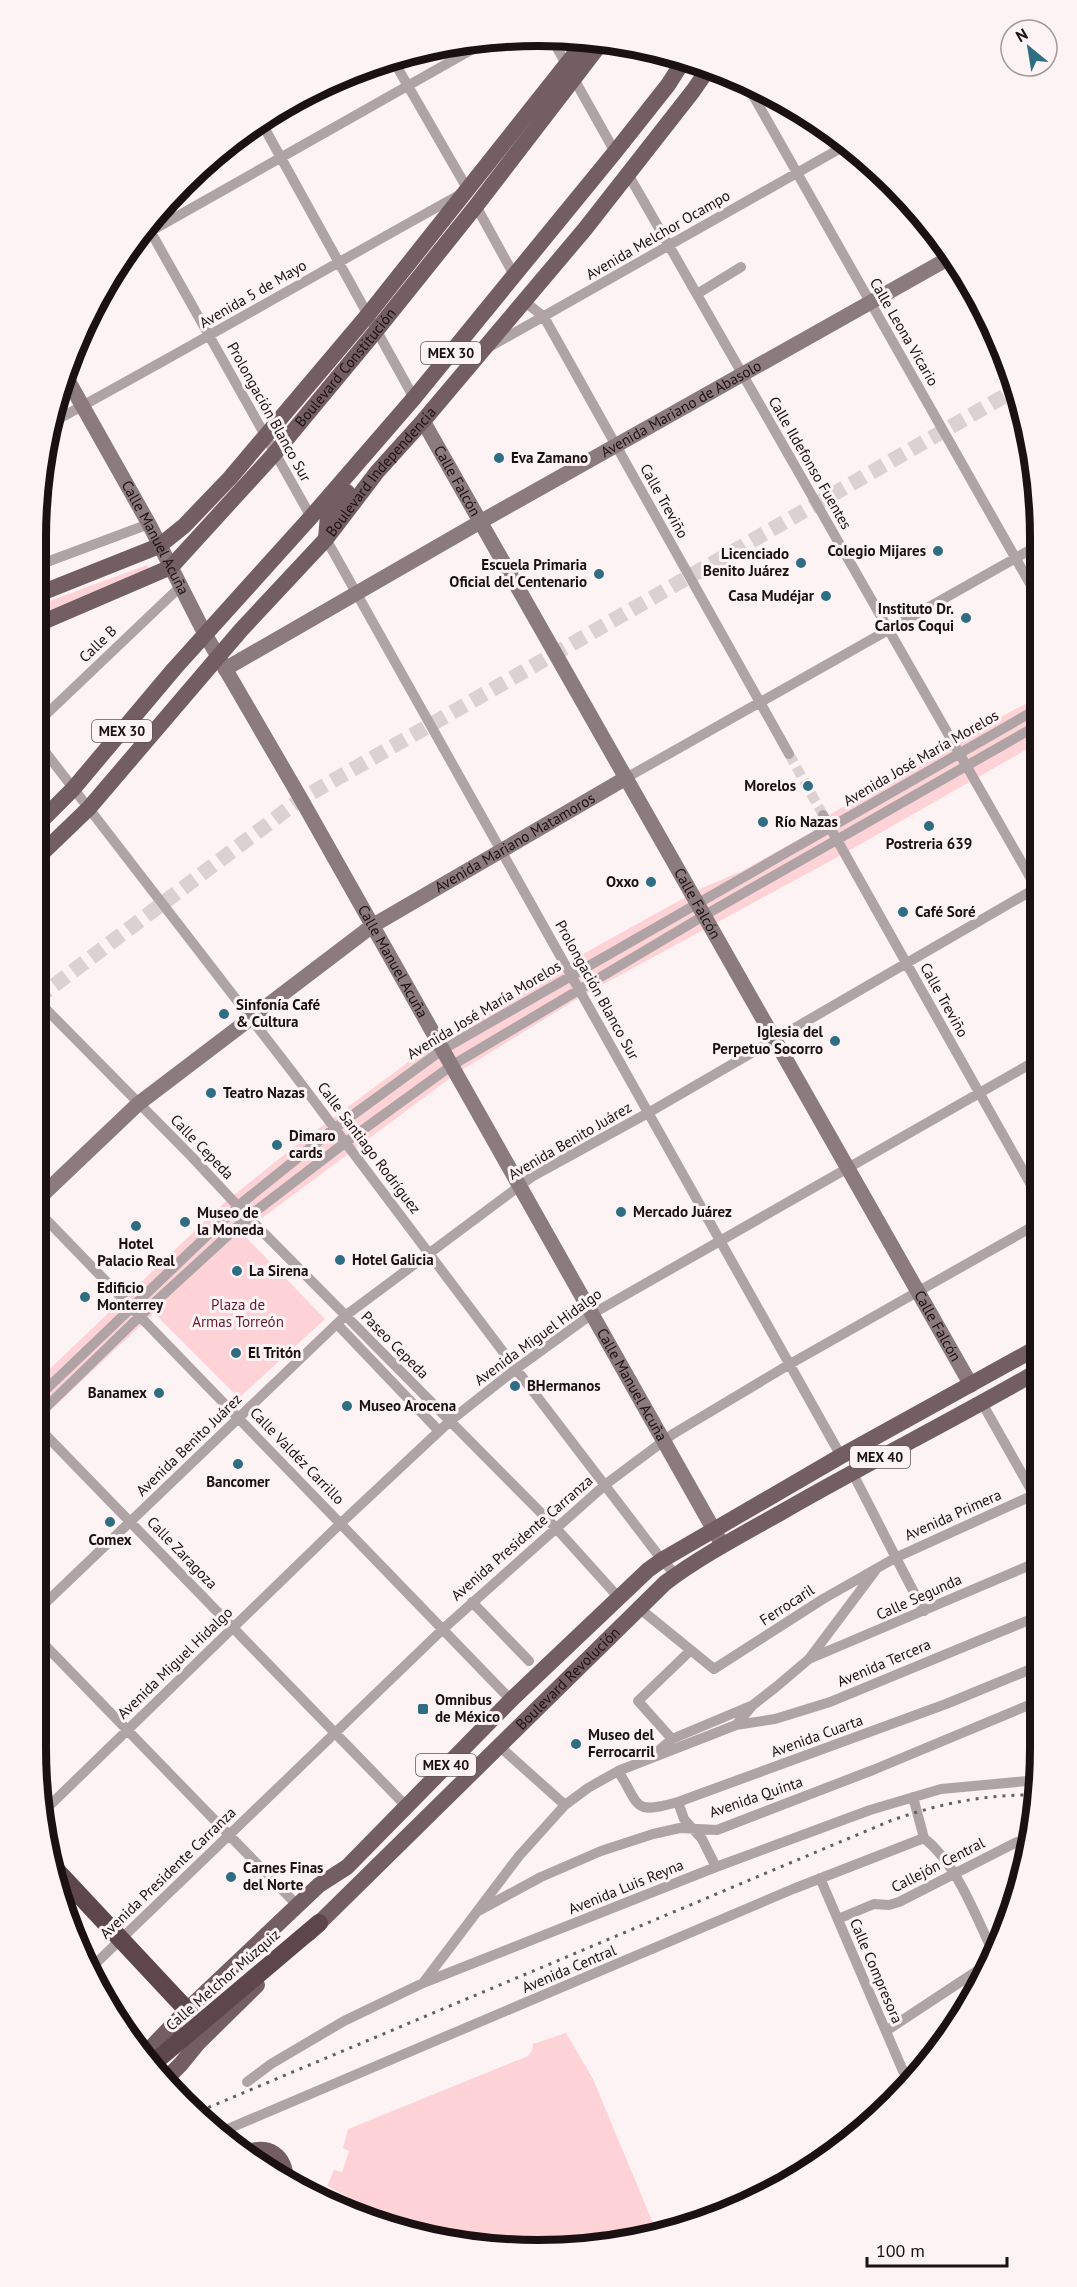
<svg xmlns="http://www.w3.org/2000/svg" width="1077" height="2287" font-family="'PT Sans',sans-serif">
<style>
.green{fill:#fed3d8}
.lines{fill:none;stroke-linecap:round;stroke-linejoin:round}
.street-tunnel{stroke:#dcd1d2;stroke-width:10;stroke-dasharray:10 5;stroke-linecap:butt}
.secondary-tunnel{stroke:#dcd1d2;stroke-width:15;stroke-dasharray:15 8;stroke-linecap:butt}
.street{stroke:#afa3a5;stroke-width:10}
.secondary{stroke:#8c7b7d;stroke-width:15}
.primary{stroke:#735f62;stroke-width:16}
.highway{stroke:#5e474a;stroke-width:18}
.rail{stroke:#685e60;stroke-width:3;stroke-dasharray:3 6;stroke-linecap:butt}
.poi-dot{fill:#2f6d83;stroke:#fef3f4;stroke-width:2}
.labels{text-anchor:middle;stroke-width:6;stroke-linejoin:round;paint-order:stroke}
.shield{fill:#fef3f4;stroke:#5f5556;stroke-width:1.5}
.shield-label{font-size:14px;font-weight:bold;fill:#1b1113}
.street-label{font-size:15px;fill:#1b1113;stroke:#fef3f4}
.poi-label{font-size:15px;font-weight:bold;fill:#1b1113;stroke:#fef3f4;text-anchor:start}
.park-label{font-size:15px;fill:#641c2f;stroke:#fef3f4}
.rim{fill:none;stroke:#1b1113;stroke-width:8}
</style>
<rect width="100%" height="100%" fill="#fef3f4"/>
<!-- green -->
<path class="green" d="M147,565L149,569L36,618V606Z
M1037,692L1038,743L845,853L587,993L457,1073L262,1218L258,1214L240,1231L325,1319L239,1398L154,1313L36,1424V1382L224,1203L290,1150L427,1048L554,970L702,888L742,871L812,832L829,815L958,740L1027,703Z
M566,2033L593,2079L655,2228L654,2232L604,2247L440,2241L424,2236L327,2186L334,2170L342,2172L349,2151L343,2148L348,2129L528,2056L532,2050L533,2044Z"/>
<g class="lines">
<!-- street-tunnel -->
<path class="street-tunnel" d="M789,754L823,815"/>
<!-- secondary-tunnel -->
<path class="secondary-tunnel" d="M36,999L301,799L1015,390"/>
<!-- street -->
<path class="street" d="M551,37L566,64
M574,79L615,152
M746,83L1037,596
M260,120L414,398
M628,174L1038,891
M476,206L514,275
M148,227L311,517
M137,239L487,41
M697,294L741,267
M524,301L544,317L789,754
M491,346L848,144
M51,423C191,347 329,267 468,190L393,60
M326,539L841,1456
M36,566L149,524
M36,724L181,586
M36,740L293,1073L516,1369L662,1560L676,1575
M626,778L1037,546
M823,815L1039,1199
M36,999L192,1157L248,1217L555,1527L619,1598
M36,1209L511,1700
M337,1324L439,1431
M36,1399L238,1206L335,1128L442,1050L1037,709
M982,1403L1034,1495
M36,1417L140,1316L248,1217L346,1142L451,1066L705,915L1038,725
M36,1425L406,1806
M852,1472C876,1518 899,1565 924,1611
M472,1602L529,1661
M639,1608L714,1669L823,1599L895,1558L1040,1492
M36,1612L345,1316L533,1176L648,1113L1038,887
M36,1636L297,1905
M809,1659L1040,1561
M736,1725L775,1719L830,1702L1041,1615
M672,1739L638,1701L690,1651
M499,1746L565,1805
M657,1752L672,1739L753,1705L776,1687L809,1659L875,1571
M618,1771C641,1806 631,1815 678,1802L946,1704L1041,1665
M913,1797L924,1838
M678,1802L684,1819L702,1839L716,1867
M46,1809L341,1523L450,1421L516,1369L592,1314L1039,1059
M924,1838C958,1865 976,1918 995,1956
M820,1878L903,2071L907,2073L926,2065
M480,1910L541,1877L601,1851L653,1834L680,1828L717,1830L873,1770L1041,1700
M838,1919L874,1904L889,1905L899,1902L1017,1842
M93,1966L443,1629L606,1484L673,1434L790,1364L1039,1223
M423,1983L519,1856L565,1805L588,1788L618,1771L736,1725L753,1705
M886,2031L992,1961
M247,2082L271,2064L344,2021L423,1983L716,1867L870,1810L941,1789L1038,1780
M226,2135L230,2128L793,1889L924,1838"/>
<!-- secondary -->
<g class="secondary">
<path id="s1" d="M65,375L149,524L205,634L301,799L719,1539"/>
<path id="s2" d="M423,421L971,1385"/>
<path id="s3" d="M225,669L480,522L951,257"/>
<path id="s4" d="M36,1201L138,1104L372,926L626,778"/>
</g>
<!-- primary -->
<g class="primary">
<path d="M326,538L328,516L347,492"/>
<path d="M36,595L159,546L184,526L230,478L367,316L585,41"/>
<path id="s5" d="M36,625L171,567L275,453L376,331L476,206L602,42"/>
<path d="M36,826L73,789L174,669L311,517L414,398L615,152L668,85L684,60"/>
<path id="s6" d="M36,859L89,808L241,630L326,539L377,472L423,421L585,229L693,91L709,68"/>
<path id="s7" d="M309,1933L665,1583C701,1556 743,1534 782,1512C867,1463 955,1419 1040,1370"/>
<path d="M142,2057L187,2010L319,1885L347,1867L511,1700L648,1570L662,1560L841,1456L1040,1346"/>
<path d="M166,2079L181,2064L198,2043L257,1985"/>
<path d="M245,2153C269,2144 285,2155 286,2181"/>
<path d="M253,2160L263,2163L271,2173"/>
</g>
<!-- highway -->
<path class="highway" d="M56,1870L187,2010
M151,2065L319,1923"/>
<!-- rail -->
<path class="rail" d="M200,2111L890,1821C937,1804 986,1794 1036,1795"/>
</g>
<!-- markers -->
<g class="poi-dot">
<circle cx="499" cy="458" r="6"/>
<circle cx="938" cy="551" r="6"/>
<circle cx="801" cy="563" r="6"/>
<circle cx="599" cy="574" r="6"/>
<circle cx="826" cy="596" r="6"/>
<circle cx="966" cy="618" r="6"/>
<circle cx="808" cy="786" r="6"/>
<circle cx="763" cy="822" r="6"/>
<circle cx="929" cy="826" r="6"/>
<circle cx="651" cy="882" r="6"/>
<circle cx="903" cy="912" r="6"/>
<circle cx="224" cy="1014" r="6"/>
<circle cx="835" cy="1041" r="6"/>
<circle cx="211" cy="1093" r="6"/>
<circle cx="277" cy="1145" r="6"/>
<circle cx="621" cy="1212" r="6"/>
<circle cx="185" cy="1222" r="6"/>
<circle cx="136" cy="1226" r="6"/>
<circle cx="340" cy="1260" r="6"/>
<circle cx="237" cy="1271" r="6"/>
<circle cx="85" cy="1297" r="6"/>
<circle cx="236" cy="1353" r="6"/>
<circle cx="515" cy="1386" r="6"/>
<circle cx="159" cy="1393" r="6"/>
<circle cx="347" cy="1406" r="6"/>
<circle cx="238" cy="1464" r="6"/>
<circle cx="110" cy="1522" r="6"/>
<rect x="417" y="1703" width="12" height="12" rx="3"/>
<circle cx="576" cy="1744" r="6"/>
<circle cx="231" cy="1877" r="6"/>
</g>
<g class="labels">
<!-- shield labels -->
<g class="shield">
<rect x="421" y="342" width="60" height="22" rx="4.5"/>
<rect x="92" y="720" width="60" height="22" rx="4.5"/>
<rect x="850" y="1446" width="60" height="22" rx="4.5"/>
<rect x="416" y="1754" width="60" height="22" rx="4.5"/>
</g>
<g class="shield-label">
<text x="451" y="358">MEX 30</text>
<text x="122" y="736">MEX 30</text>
<text x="880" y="1462">MEX 40</text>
<text x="446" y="1770">MEX 40</text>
</g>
<!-- street labels -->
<g class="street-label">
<text transform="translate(658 235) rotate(-30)" y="5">Avenida Melchor Ocampo</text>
<text transform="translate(253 294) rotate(-30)" y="5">Avenida 5 de Mayo</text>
<text transform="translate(904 332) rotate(60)" y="5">Calle Leona Vicario</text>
<text dy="5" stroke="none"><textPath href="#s5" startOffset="412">Boulevard Constitución</textPath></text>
<text dy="5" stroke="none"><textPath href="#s3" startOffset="525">Avenida Mariano de Abasolo</textPath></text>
<text transform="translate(269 412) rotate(61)" y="5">Prolongación Blanco Sur</text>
<text transform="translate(810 463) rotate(60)" y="5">Calle Ildefonso Fuentes</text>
<text dy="5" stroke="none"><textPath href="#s6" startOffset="519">Boulevard Independencia</textPath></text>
<text dy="5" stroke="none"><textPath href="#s2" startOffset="69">Calle Falcón</textPath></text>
<text transform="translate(664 501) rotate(61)" y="5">Calle Treviño</text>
<text dy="5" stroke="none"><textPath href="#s1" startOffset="186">Calle Manuel Acuña</textPath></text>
<text transform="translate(98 644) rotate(-44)" y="5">Calle B</text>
<text transform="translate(921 758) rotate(-30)" y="5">Avenida José María Morelos</text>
<text dy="5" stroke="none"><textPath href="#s4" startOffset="600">Avenida Mariano Matamoros</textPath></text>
<text dy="5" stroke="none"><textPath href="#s2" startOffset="555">Calle Falcón</textPath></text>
<text dy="5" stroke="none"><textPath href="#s1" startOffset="672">Calle Manuel Acuña</textPath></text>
<text transform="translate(597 990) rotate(61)" y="5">Prolongación Blanco Sur</text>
<text transform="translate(944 1000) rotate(61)" y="5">Calle Treviño</text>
<text transform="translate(484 1010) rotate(-31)" y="5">Avenida José María Morelos</text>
<text transform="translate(570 1141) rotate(-30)" y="5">Avenida Benito Juárez</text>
<text transform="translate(202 1147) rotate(46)" y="5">Calle Cepeda</text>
<text transform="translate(369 1148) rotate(53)" y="5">Calle Santiago Rodríguez</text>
<text dy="5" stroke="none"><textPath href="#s2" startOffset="1041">Calle Falcón</textPath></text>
<text transform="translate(538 1337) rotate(-36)" y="5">Avenida Miguel Hidalgo</text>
<text transform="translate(395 1345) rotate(45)" y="5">Paseo Cepeda</text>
<text dy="5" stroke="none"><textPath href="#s1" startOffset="1158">Calle Manuel Acuña</textPath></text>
<text transform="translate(189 1445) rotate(-44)" y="5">Avenida Benito Juárez</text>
<text transform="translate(297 1456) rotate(46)" y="5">Calle Valdéz Carrillo</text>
<text transform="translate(953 1515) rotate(-24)" y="5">Avenida Primera</text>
<text transform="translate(522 1538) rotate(-41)" y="5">Avenida Presidente Carranza</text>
<text transform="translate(182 1553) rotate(46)" y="5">Calle Zaragoza</text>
<text transform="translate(919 1597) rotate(-24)" y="5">Calle Segunda</text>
<text transform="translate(787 1605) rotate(-33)" y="5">Ferrocaril</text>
<text transform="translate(175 1663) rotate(-44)" y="5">Avenida Miguel Hidalgo</text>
<text transform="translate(884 1663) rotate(-23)" y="5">Avenida Tercera</text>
<text dy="5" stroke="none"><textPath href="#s7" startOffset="363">Boulevard Revolución</textPath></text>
<text transform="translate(817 1736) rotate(-20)" y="5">Avenida Cuarta</text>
<text transform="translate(756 1797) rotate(-19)" y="5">Avenida Quinta</text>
<text transform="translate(938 1865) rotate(-27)" y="5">Callejón Central</text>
<text transform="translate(168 1873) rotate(-44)" y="5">Avenida Presidente Carranza</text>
<text transform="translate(626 1887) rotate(-22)" y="5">Avenida Luis Reyna</text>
<text transform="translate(569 1969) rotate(-23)" y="5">Avenida Central</text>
<text transform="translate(876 1971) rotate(67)" y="5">Calle Compresora</text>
<text transform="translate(223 1980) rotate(-41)" y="5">Calle Melchor Múzquiz</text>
</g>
<!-- poi labels -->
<g class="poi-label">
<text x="511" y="463">Eva Zamano</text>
<text x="926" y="556" text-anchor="end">Colegio Mijares</text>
<text x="789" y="559" text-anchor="end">Licenciado<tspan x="789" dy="17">Benito Juárez</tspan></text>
<text x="587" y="570" text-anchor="end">Escuela Primaria<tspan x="587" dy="17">Oficial del Centenario</tspan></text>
<text x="814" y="601" text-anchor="end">Casa Mudéjar</text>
<text x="954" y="614" text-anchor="end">Instituto Dr.<tspan x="954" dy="17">Carlos Coqui</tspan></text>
<text x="796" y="791" text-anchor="end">Morelos</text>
<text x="775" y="827">Río Nazas</text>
<text x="929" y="849" text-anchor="middle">Postreria 639</text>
<text x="639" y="887" text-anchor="end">Oxxo</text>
<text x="915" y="917">Café Soré</text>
<text x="236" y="1010">Sinfonía Café<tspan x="236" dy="17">&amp; Cultura</tspan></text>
<text x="823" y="1037" text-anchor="end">Iglesia del<tspan x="823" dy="17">Perpetuo Socorro</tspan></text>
<text x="223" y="1098">Teatro Nazas</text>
<text x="289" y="1141">Dimaro<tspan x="289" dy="17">cards</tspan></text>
<text x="633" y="1217">Mercado Juárez</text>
<text x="197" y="1218">Museo de<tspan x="197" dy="17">la Moneda</tspan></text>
<text x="136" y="1249" text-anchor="middle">Hotel<tspan x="136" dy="17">Palacio Real</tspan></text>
<text x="352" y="1265">Hotel Galicia</text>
<text x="249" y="1276">La Sirena</text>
<text x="97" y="1293">Edificio<tspan x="97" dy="17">Monterrey</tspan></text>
<text x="248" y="1358">El Tritón</text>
<text x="527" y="1391">BHermanos</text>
<text x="147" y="1398" text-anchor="end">Banamex</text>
<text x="359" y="1411">Museo Arocena</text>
<text x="238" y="1487" text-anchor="middle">Bancomer</text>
<text x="110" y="1545" text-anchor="middle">Comex</text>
<text x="435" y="1705">Omnibus<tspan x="435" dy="17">de México</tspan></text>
<text x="588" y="1740">Museo del<tspan x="588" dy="17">Ferrocarril</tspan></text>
<text x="243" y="1873">Carnes Finas<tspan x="243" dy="17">del Norte</tspan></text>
</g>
<!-- park labels -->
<g class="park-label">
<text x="238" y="1310">Plaza de<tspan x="238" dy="17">Armas Torreón</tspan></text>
</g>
</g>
<!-- crop -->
<path d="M0 0H1077V2287H0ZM538 46H538A492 492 0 0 1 1030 538V1748A492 492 0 0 1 538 2240H538A492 492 0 0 1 46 1748V538A492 492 0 0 1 538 46Z" fill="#fef3f4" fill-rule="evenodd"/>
<path class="rim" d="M538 46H538A492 492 0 0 1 1030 538V1748A492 492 0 0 1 538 2240H538A492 492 0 0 1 46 1748V538A492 492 0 0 1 538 46Z"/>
<!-- north arrow -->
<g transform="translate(1029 48) rotate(330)"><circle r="28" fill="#fef3f4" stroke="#a3999a" stroke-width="1.5"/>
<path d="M0-4.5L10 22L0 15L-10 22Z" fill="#2f6d83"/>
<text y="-9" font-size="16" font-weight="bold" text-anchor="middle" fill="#1b1113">N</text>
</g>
<!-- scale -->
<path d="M867 2257v9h140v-9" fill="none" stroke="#1b1113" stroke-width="3"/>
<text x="876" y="2257" font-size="18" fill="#1b1113" stroke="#fef3f4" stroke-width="4.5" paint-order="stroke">100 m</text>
</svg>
